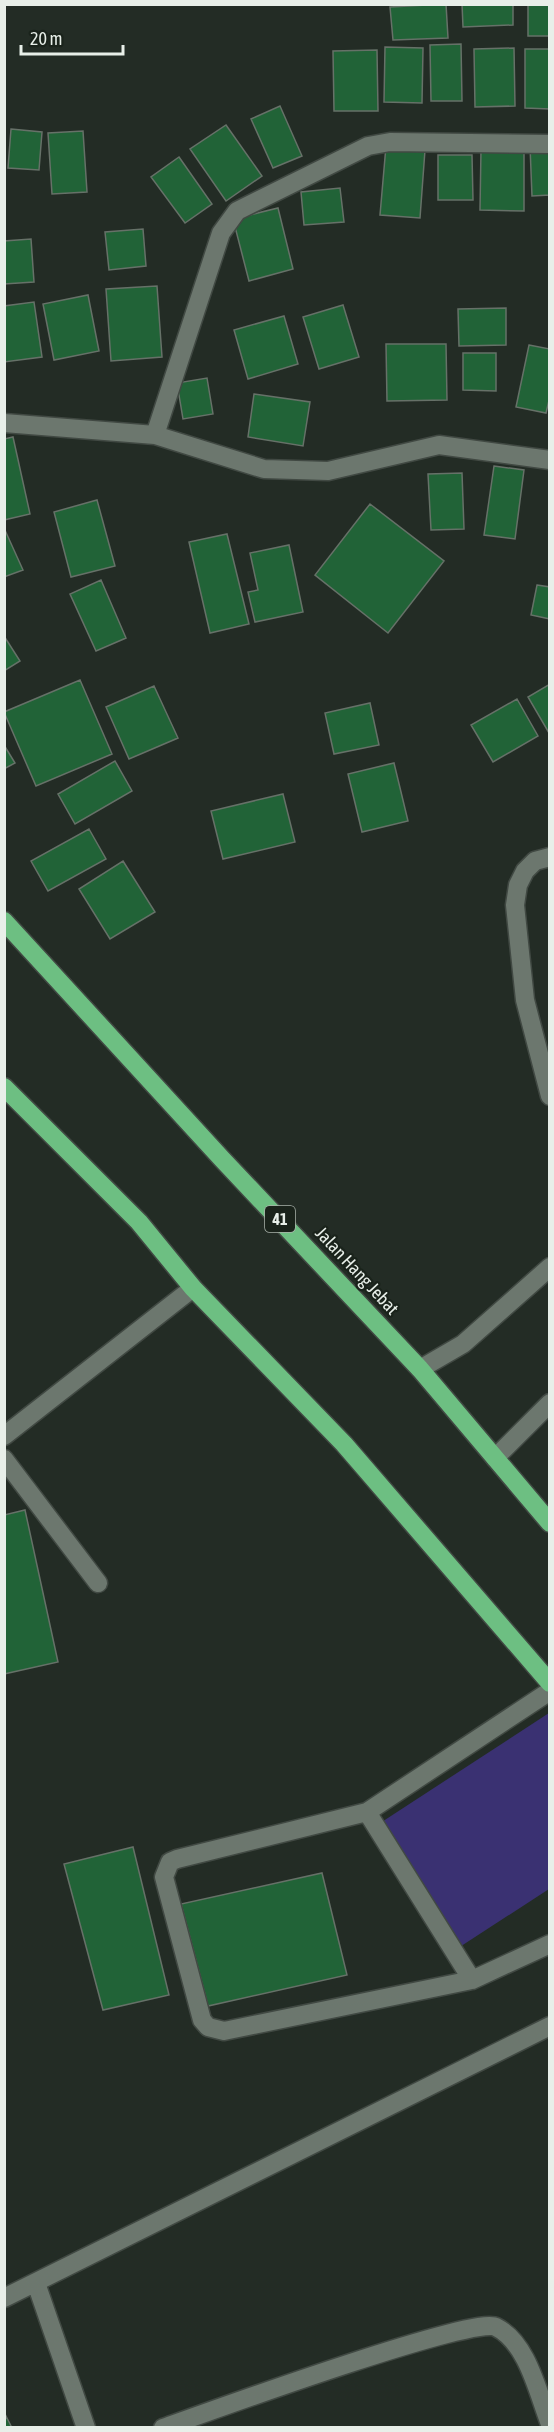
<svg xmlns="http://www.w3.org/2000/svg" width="554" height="2432" font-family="'Asap Condensed',sans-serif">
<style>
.green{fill:#3a3172}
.building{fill:#216337;stroke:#667168;stroke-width:1.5}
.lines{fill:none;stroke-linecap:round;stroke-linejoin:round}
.lane-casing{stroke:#414943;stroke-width:21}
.street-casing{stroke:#414943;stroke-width:21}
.highway-casing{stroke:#414943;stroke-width:21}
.lane{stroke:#6c776e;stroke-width:18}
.street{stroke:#6c776e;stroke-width:18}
.highway{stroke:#6dbf82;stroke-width:18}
.labels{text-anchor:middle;stroke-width:4.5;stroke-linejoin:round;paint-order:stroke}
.shield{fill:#1a231b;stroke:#aab2ab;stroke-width:1.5}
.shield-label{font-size:16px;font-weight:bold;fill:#e8efe9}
.street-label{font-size:18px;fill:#e8efe9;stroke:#1a231b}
</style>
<rect width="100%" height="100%" fill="#232c25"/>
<!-- green -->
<path class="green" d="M549,1713V1889L452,1952L371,1829Z"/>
<!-- building -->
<path class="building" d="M446,4L448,38L393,40L390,7Z
M462,4H513V25L463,27Z
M528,4H550V36H528Z
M461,44L462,101H431L430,45Z
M385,47L423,48L422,103L384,102Z
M514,48L515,106L475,107L474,49Z
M525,49H550V109L525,108Z
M377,50L378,111H334L333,51Z
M280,106L302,156L273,168L251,119Z
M226,125L262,176L226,201L190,149Z
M11,129L42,132L39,170L8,168Z
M83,131L87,192L52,194L48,133Z
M386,146L425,150L420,218L380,215Z
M530,146H550V195L532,196Z
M481,149L524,150V211L480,210Z
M438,155H472L473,200H438Z
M179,157L212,204L185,223L151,177Z
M340,188L344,222L304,225L301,192Z
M278,208L293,269L249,281L233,219Z
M143,229L146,266L109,270L105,232Z
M31,239L34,282L4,284V241Z
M157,286L162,357L111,361L106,289Z
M88,295L99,351L54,360L43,304Z
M34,302L42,357L4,362V306Z
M343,305L359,357L319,369L303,317Z
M506,308V345L459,346L458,309Z
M284,316L298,364L248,379L234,330Z
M386,344H446L447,400L387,401Z
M529,345L550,349V396L546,413L516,407Z
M463,353H496V391L463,390Z
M207,378L213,414L183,419L177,383Z
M254,394L310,402L303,446L248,437Z
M13,437L30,514L4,520V439Z
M494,466L524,470L515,539L484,535Z
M462,473L464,529L431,530L428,474Z
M97,500L115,566L71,577L54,512Z
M370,504L444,561L388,633L315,575Z
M4,528L23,570L4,577Z
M227,534L249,624L210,633L189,542Z
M289,545L303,612L255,622L248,592L258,590L250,553Z
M101,580L126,638L96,651L70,594Z
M537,585L550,587V619L531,615Z
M4,636L20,661L4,671Z
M80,680L112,754L36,786L4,712Z
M550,684V733H549L528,697Z
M154,686L178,738L129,759L106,707Z
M517,699L538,736L493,762L471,725Z
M370,703L379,745L334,754L325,713Z
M4,745L15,763L4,769Z
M115,761L132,791L75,824L58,794Z
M394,763L408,821L362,832L348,774Z
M283,794L295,842L223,859L211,811Z
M89,829L106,859L48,891L31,861Z
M123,861L155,912L110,939L79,889Z
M25,1510L58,1662L4,1674V1515Z
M133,1847L169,1995L103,2010L64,1864Z
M322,1873L347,1975L208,2006L181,1904Z
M6,2416L12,2428H4Z"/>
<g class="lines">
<defs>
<path id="lane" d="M550,857L535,861L525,871L518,885L515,905L525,1000L550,1096
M420,1369L463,1344L550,1267
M4,1436L193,1288
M4,1459L98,1583
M550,1691L367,1812L177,1859L170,1862L164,1877L202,2020L208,2027L224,2031L472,1980L550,1944
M367,1812L472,1980
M36,2283L86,2428
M4,2298L550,2026
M163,2428C205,2413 474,2315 496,2327C528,2343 538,2394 550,2424"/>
<path id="street" d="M4,423L155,435L264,469L328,471L439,445L550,460
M155,435L221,233L237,211L368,146L390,142L550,144
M495,1458L550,1403"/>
<path id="highway" d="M4,921L222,1159L420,1369L550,1523
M4,1087L139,1222L193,1288L344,1444L550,1683"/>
</defs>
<!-- lane casing -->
<use href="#lane" class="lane-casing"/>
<!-- street casing -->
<use href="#street" class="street-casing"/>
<!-- highway casing -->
<use href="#highway" class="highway-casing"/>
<!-- lane -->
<use href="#lane" class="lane"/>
<!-- street -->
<use href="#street" class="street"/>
<!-- highway -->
<use href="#highway" class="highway"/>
</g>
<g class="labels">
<!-- shield labels -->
<rect class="shield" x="265" y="1206" width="30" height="26" rx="4.5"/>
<g class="shield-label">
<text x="280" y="1225">41</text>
</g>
<!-- street labels -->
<g class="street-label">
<text transform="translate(357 1271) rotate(47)" y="6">Jalan Hang Jebat</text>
</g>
</g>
<!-- border -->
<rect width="554" height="2432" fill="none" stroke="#e8efe9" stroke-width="12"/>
<!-- scale -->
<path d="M21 45v9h102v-9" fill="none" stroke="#e8efe9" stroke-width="3"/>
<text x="30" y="45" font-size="18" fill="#e8efe9" stroke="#1a231b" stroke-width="4.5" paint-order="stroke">20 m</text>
</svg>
